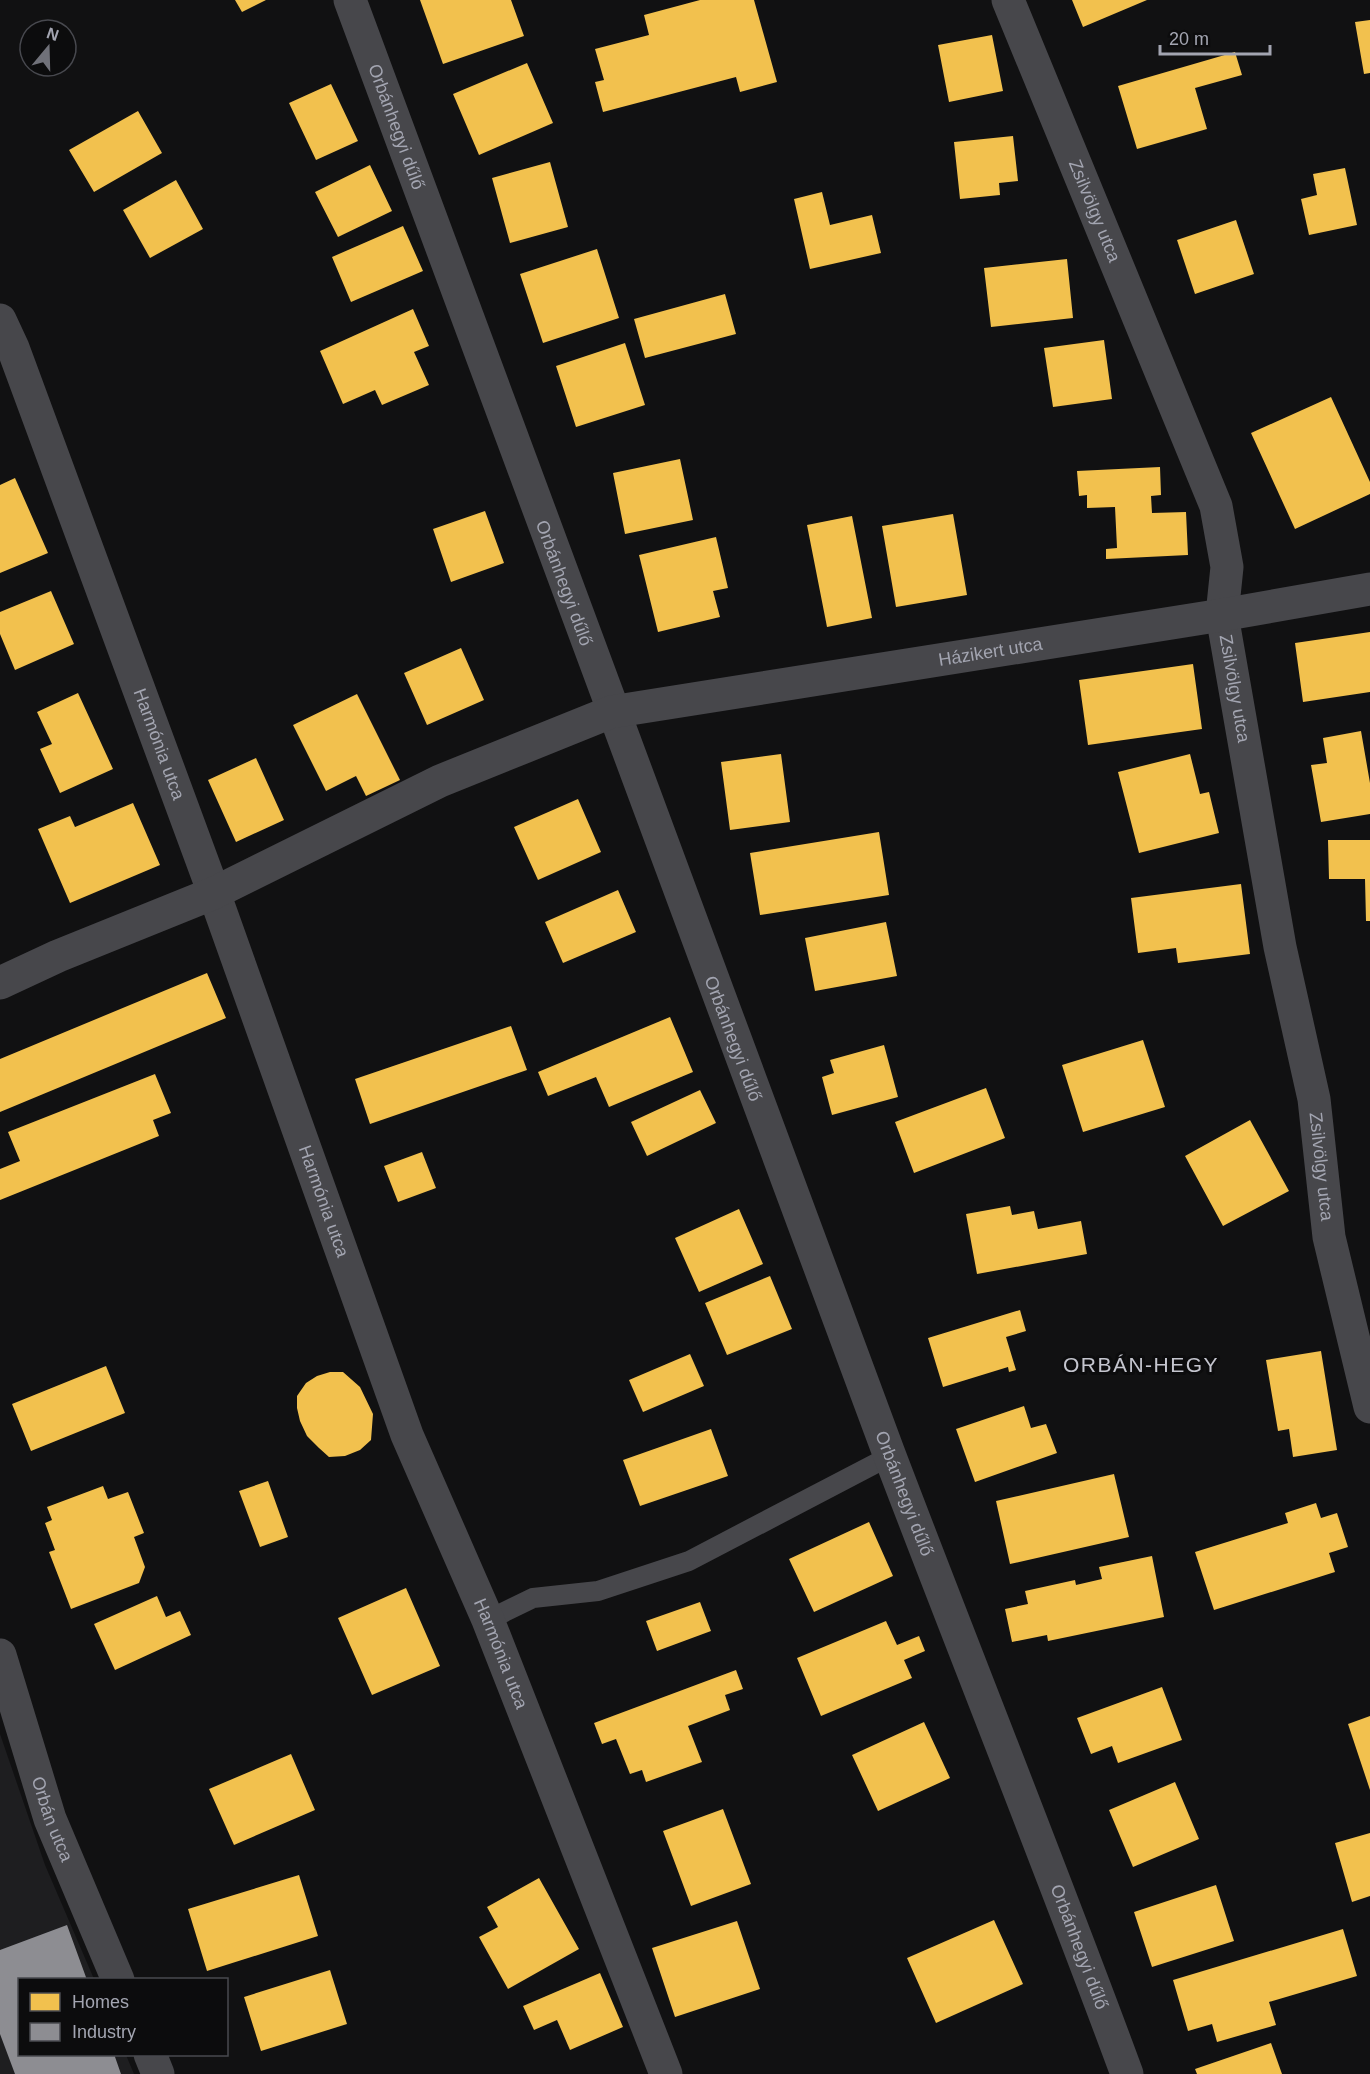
<svg xmlns="http://www.w3.org/2000/svg" width="1370" height="2074" font-family="Arial,sans-serif">
<style>
.built{fill:#1e1e20}
.homes{fill:#f2c14e}
.industry{fill:#8d8d92}
.lines{fill:none;stroke-linecap:round;stroke-linejoin:round}
.lane{stroke:#47474b;stroke-width:20}
.street{stroke:#47474b;stroke-width:33}
.labels{text-anchor:middle;stroke-width:6;stroke-linejoin:round;paint-order:stroke}
.street-label{font-size:18px;fill:#a3a5b1;stroke:#0c0c0d}
.quarter-label{font-size:21px;letter-spacing:1.5px;fill:#c4c5ce;stroke:#0c0c0d}
</style>
<rect width="100%" height="100%" fill="#111112"/>
<!-- built -->
<path class="built" d="M0,1734L45,1865L94,1979L20,1980V2054L126,2055L134,2074H0Z"/>
<!-- homes -->
<path class="homes" d="M235,0H266L242,12Z
M420,0H511L524,36L443,64Z
M700,0H754L777,82L740,92L736,77L603,112L595,82L604,80L595,49L649,35L644,15Z
M1072,0H1147L1083,27Z
M1370,20V73L1364,74L1355,22Z
M992,35L1003,91L949,102L938,45Z
M1235,52L1242,75L1195,88L1207,129L1137,149L1118,86Z
M527,63L553,123L479,155L453,94Z
M331,84L358,141L316,160L289,103Z
M138,111L162,153L94,192L69,150Z
M1013,136L1018,181L999,183L1000,195L960,199L954,142Z
M550,162L568,227L510,243L492,178Z
M370,165L392,211L338,237L315,192Z
M1345,168L1357,225L1309,235L1301,199L1317,195L1313,174Z
M176,180L203,229L150,258L123,210Z
M822,192L830,225L872,215L881,253L810,269L794,199Z
M1236,220L1254,274L1195,294L1177,240Z
M403,226L423,271L351,302L332,257Z
M597,249L619,318L543,343L520,274Z
M1067,259L1073,318L991,327L984,268Z
M725,294L736,334L645,358L634,319Z
M413,309L429,346L414,352L429,385L382,405L375,390L343,404L320,351Z
M1104,340L1112,399L1053,407L1044,348Z
M625,343L645,405L576,427L556,366Z
M1331,397L1370,482V494L1295,529L1251,433Z
M680,459L693,520L625,534L613,473Z
M1160,467L1161,495L1151,496L1152,513L1186,512L1188,555L1106,559V549L1117,548L1115,507L1087,508V495L1079,496L1077,471Z
M15,478L48,553L0,573V485Z
M485,511L504,563L451,582L433,529Z
M953,514L967,595L896,607L882,526Z
M852,516L872,618L827,627L807,525Z
M716,537L728,588L713,591L720,617L658,632L639,555Z
M51,591L74,644L15,670L0,634V612Z
M1370,632V692L1303,702L1295,643Z
M461,648L484,700L427,725L404,673Z
M1193,664L1202,729L1088,745L1079,680Z
M78,693L113,769L60,793L40,749L52,744L37,712Z
M357,694L400,780L366,796L356,776L326,791L293,725Z
M1361,731L1370,783V814L1321,822L1311,765L1327,763L1323,738Z
M781,754L790,822L730,830L721,762Z
M1190,754L1200,794L1209,792L1219,833L1139,853L1118,772Z
M256,758L284,820L236,842L208,780Z
M578,799L601,852L538,880L514,827Z
M133,803L160,865L70,903L38,829L70,816L75,827Z
M879,832L889,895L760,915L750,853Z
M1328,840H1370V921H1366L1365,879H1329Z
M1241,884L1250,954L1178,963L1176,948L1138,953L1131,898Z
M618,890L636,932L563,963L545,922Z
M886,922L897,976L815,991L805,938Z
M207,973L226,1018L0,1112V1059Z
M670,1017L693,1072L609,1107L596,1077L548,1096L538,1072Z
M511,1026L527,1070L370,1124L355,1079Z
M1143,1040L1165,1107L1083,1132L1062,1065Z
M884,1045L898,1097L832,1115L822,1077L834,1073L830,1060Z
M155,1074L171,1113L153,1120L159,1136L0,1200V1169L20,1161L8,1132Z
M986,1088L1005,1138L914,1173L895,1122Z
M700,1090L716,1123L647,1156L631,1122Z
M1250,1120L1289,1191L1223,1226L1185,1156Z
M422,1152L436,1188L398,1202L384,1166Z
M1010,1206L1012,1215L1034,1211L1038,1229L1081,1221L1087,1254L977,1274L966,1214Z
M739,1209L763,1264L699,1292L675,1238Z
M770,1276L792,1329L727,1355L705,1303Z
M1020,1310L1026,1331L1006,1337L1016,1370L1009,1372L1008,1367L943,1387L928,1338Z
M1321,1351L1337,1450L1293,1457L1289,1429L1278,1431L1266,1360Z
M690,1354L704,1386L643,1412L629,1380Z
M106,1366L125,1413L31,1451L12,1404Z
M330,1372H343L360,1387L373,1414L371,1440L360,1450L345,1456L329,1457L319,1448L307,1436L300,1421L297,1408V1396L306,1383L317,1376Z
M1024,1406L1031,1428L1046,1424L1057,1453L975,1482L956,1429Z
M711,1429L728,1476L640,1506L623,1460Z
M1114,1474L1129,1537L1010,1564L996,1501Z
M268,1481L288,1537L260,1547L239,1491Z
M103,1486L108,1499L128,1492L144,1533L134,1537L145,1567L139,1583L71,1609L49,1552L55,1550L45,1523L52,1520L47,1507Z
M1316,1503L1321,1518L1337,1513L1348,1547L1329,1553L1335,1572L1214,1610L1195,1552L1288,1523L1285,1513Z
M869,1522L893,1576L814,1612L789,1559Z
M1152,1556L1164,1617L1048,1641L1047,1635L1012,1642L1005,1609L1028,1604L1025,1591L1075,1580L1076,1585L1102,1579L1099,1567Z
M406,1588L440,1666L372,1695L338,1618Z
M157,1596L166,1617L180,1611L191,1635L115,1670L94,1624Z
M700,1602L711,1631L657,1651L646,1621Z
M886,1621L897,1645L919,1636L925,1651L904,1660L912,1678L821,1716L797,1658Z
M736,1670L743,1689L725,1695L730,1710L688,1726L702,1762L646,1782L642,1770L630,1774L616,1739L602,1744L594,1723Z
M1162,1687L1182,1740L1118,1763L1112,1746L1091,1754L1077,1718Z
M1370,1716V1790L1348,1724Z
M924,1722L950,1778L878,1811L852,1755Z
M291,1754L315,1810L234,1845L209,1789Z
M1175,1782L1199,1839L1133,1867L1109,1810Z
M723,1809L751,1884L691,1906L663,1831Z
M1370,1833V1896L1352,1902L1335,1843Z
M299,1875L318,1936L207,1971L188,1909Z
M539,1878L579,1949L508,1989L479,1937L498,1927L487,1907Z
M1216,1885L1234,1941L1152,1967L1134,1912Z
M994,1920L1023,1984L936,2023L907,1958Z
M737,1921L760,1989L675,2017L652,1948Z
M1343,1929L1357,1976L1269,2002L1276,2025L1217,2042L1212,2024L1188,2031L1173,1980Z
M330,1970L347,2024L261,2051L244,1997Z
M600,1973L623,2027L570,2050L557,2020L534,2030L523,2006Z
M1271,2043L1282,2074H1197L1195,2069Z"/>
<!-- industry -->
<path class="industry" d="M67,1925L87,1980H20V2054H114L121,2074H15L0,2034V1950Z"/>
<g class="lines">
<!-- lane -->
<path class="lane" d="M488,1620L533,1598L598,1591L689,1561L890,1456"/>
<!-- street -->
<g class="street">
<path id="s1" d="M350,0C527,484 705,968 888,1451C967,1659 1050,1865 1127,2074"/>
<path id="s2" d="M1008,0L1216,506L1227,567L1222,615L1280,947L1314,1099L1329,1237L1370,1407"/>
<path id="s3" d="M0,320L13,348L214,893L407,1435L488,1620L666,2074"/>
<path id="s4" d="M0,983L58,956L214,893L440,781L611,712L1222,615L1370,589"/>
<path id="s5" d="M0,1655L50,1819L118,1980"/>
<path d="M150,2054L158,2074"/>
</g>
</g>
<g class="labels">
<!-- street labels -->
<g class="street-label">
<text dy="6" stroke="none"><textPath href="#s1" startOffset="135">Orbánhegyi dűlő</textPath></text>
<text dy="6" stroke="none"><textPath href="#s2" startOffset="228">Zsilvölgy utca</textPath></text>
<text dy="6" stroke="none"><textPath href="#s1" startOffset="621">Orbánhegyi dűlő</textPath></text>
<text dy="6" stroke="none"><textPath href="#s4" startOffset="1053">Házikert utca</textPath></text>
<text dy="6" stroke="none"><textPath href="#s2" startOffset="732">Zsilvölgy utca</textPath></text>
<text dy="6" stroke="none"><textPath href="#s3" startOffset="453">Harmónia utca</textPath></text>
<text dy="6" stroke="none"><textPath href="#s1" startOffset="1107">Orbánhegyi dűlő</textPath></text>
<text dy="6" stroke="none"><textPath href="#s2" startOffset="1218">Zsilvölgy utca</textPath></text>
<text dy="6" stroke="none"><textPath href="#s3" startOffset="939">Harmónia utca</textPath></text>
<text dy="6" stroke="none"><textPath href="#s1" startOffset="1593">Orbánhegyi dűlő</textPath></text>
<text dy="6" stroke="none"><textPath href="#s3" startOffset="1425">Harmónia utca</textPath></text>
<text dy="6" stroke="none"><textPath href="#s5" startOffset="172">Orbán utca</textPath></text>
<text dy="6" stroke="none"><textPath href="#s1" startOffset="2079">Orbánhegyi dűlő</textPath></text>
</g>
<!-- quarter labels -->
<g class="quarter-label">
<text x="1141" y="1372">ORBÁN-HEGY</text>
</g>
</g>
<!-- legend -->
<rect x="18" y="1978" width="210" height="78" fill="#0c0c0d" stroke="#48494f" stroke-width="1.5"/>
<rect x="30" y="1993" width="30" height="18" fill="#f2c14e" stroke="#48494f" stroke-width="1.5"/>
<text x="72" y="2008" font-size="18" fill="#a3a5b1">Homes</text>
<rect x="30" y="2023" width="30" height="18" fill="#8d8d92" stroke="#48494f" stroke-width="1.5"/>
<text x="72" y="2038" font-size="18" fill="#a3a5b1">Industry</text>
<!-- north arrow -->
<g transform="translate(48 48) rotate(19)"><circle r="28" fill="#0c0c0d" stroke="#48494f" stroke-width="1.5"/>
<path d="M0-4.5L10 22L0 15L-10 22Z" fill="#707179"/>
<text y="-9" font-size="16" font-weight="bold" text-anchor="middle" fill="#a3a5b1">N</text>
</g>
<!-- scale -->
<path d="M1160 45v9h110v-9" fill="none" stroke="#a3a5b1" stroke-width="3"/>
<text x="1169" y="45" font-size="18" fill="#a3a5b1" stroke="#0c0c0d" stroke-width="4.5" paint-order="stroke">20 m</text>
</svg>
